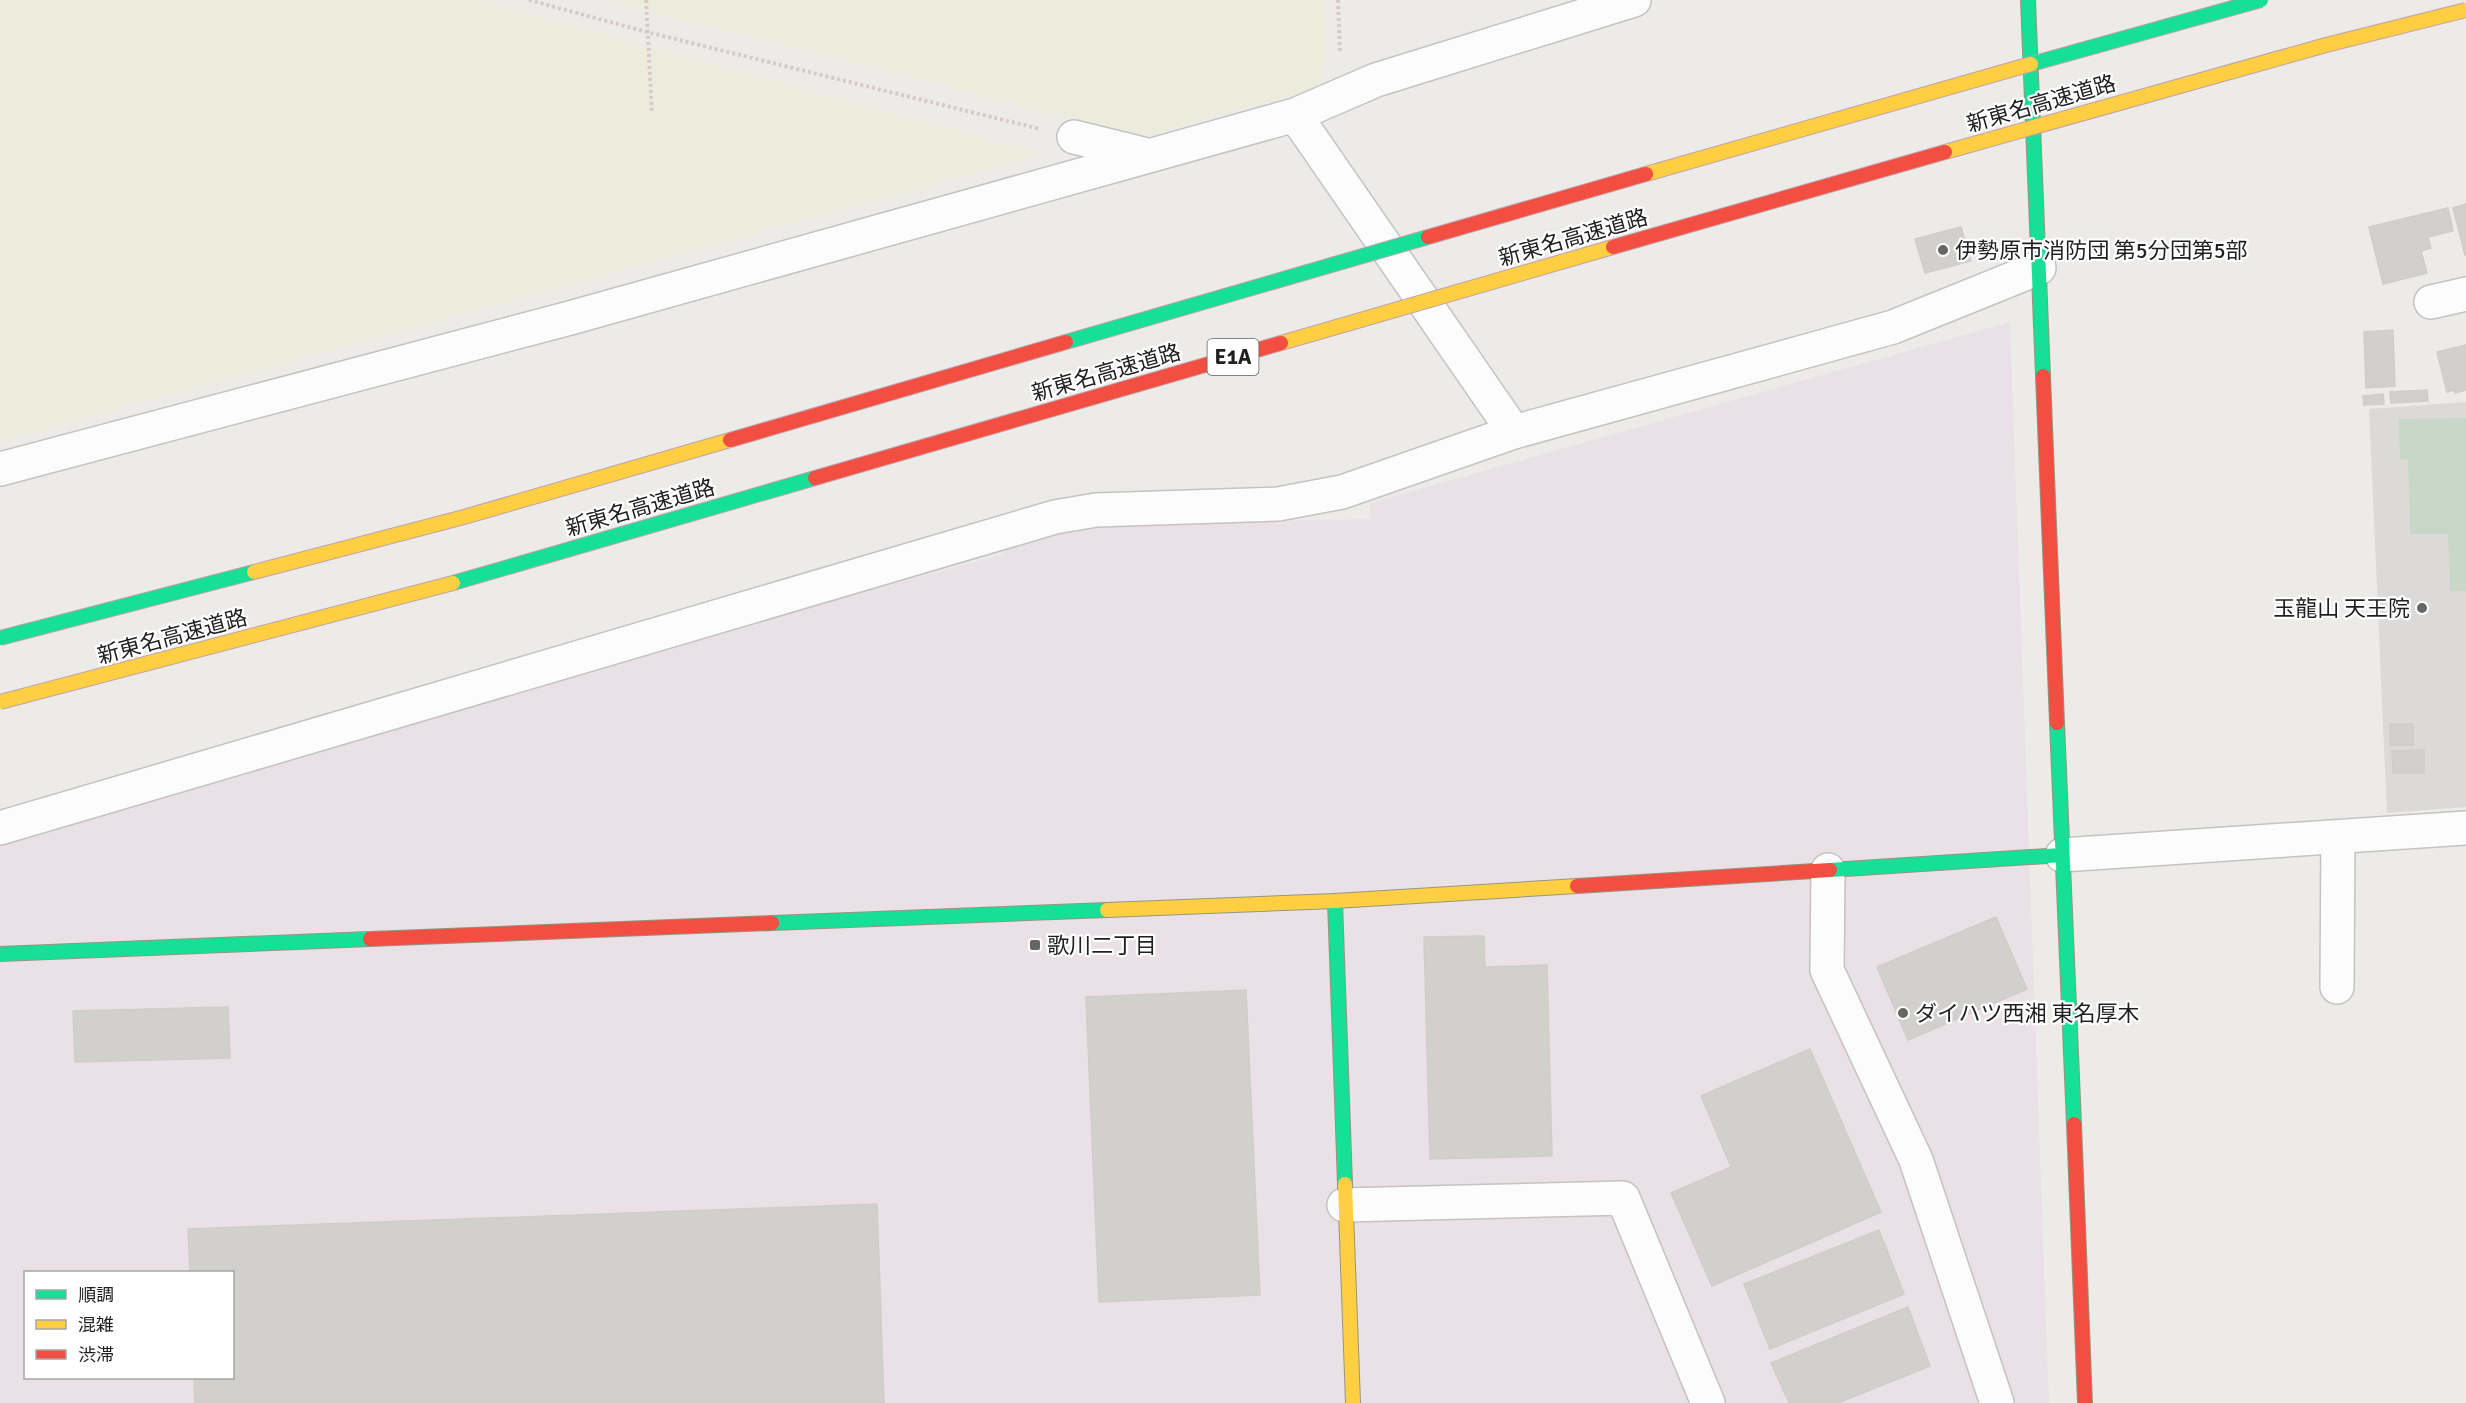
<svg xmlns="http://www.w3.org/2000/svg" width="2466" height="1403" font-family="Signika,'Noto Sans JP',sans-serif">
<style>
.industrial{fill:#eae1e6;fill-rule:evenodd}
.religious{fill:#dbdad9}
.farmland{fill:#ececdc}
.cemetery{fill:#c8d7c8}
.building{fill:#d2d0cd;stroke:#d0cdc9;stroke-width:1.5}
.lines{fill:none;stroke-linecap:round;stroke-linejoin:round}
.street-casing{stroke:#c4c3c2;stroke-width:36}
.fast-casing{stroke:#949681;stroke-width:16}
.slow-casing{stroke:#949681;stroke-width:16}
.jam-casing{stroke:#949681;stroke-width:16}
.path{stroke:#d6cac8;stroke-width:4;stroke-dasharray:3 3;stroke-linecap:butt}
.street{stroke:#fcfcfc;stroke-width:33}
.fast{stroke:#16e098;stroke-width:14}
.slow{stroke:#ffcf43;stroke-width:14}
.jam{stroke:#f24e42;stroke-width:14}
.fast-bridge-casing{stroke:#c0a1aa;stroke-width:16;stroke-linecap:butt}
.slow-bridge-casing{stroke:#c0a1aa;stroke-width:16;stroke-linecap:butt}
.jam-bridge-casing{stroke:#c0a1aa;stroke-width:16;stroke-linecap:butt}
.fast-bridge{stroke:#16e098;stroke-width:14}
.slow-bridge{stroke:#ffcf43;stroke-width:14}
.jam-bridge{stroke:#f24e42;stroke-width:14}
.poi-dot{fill:#676665;stroke:#fff;stroke-width:2}
.labels{text-anchor:middle;stroke-width:4.5;stroke-linejoin:round;paint-order:stroke}
.shield{fill:#fff;stroke:#626262;stroke-width:1.5}
.shield-label{font-size:21px;font-weight:bold;fill:#1f1f1f}
.street-label{font-size:22px;fill:#1f1f1f;stroke:#fff}
.poi-label{font-size:22px;fill:#1f1f1f;stroke:#fff;text-anchor:start}
</style>
<rect width="100%" height="100%" fill="#edebe8"/>
<!-- industrial -->
<path class="industrial" d="M2010,322L2049,1403H0V831L1003,554L1005,526L1370,519V503ZM26,1272H232V1378H26Z"/>
<!-- religious -->
<path class="religious" d="M2466,402V807L2387,813L2369,409Z"/>
<!-- farmland -->
<path class="farmland" d="M0,0H476L1043,154L0,441Z
M605,0H1324L1327,53L1323,72L1315,89L1142,136Z"/>
<!-- cemetery -->
<path class="cemetery" d="M2466,418V591H2450L2448,534H2410L2408,460L2400,459L2399,419Z"/>
<!-- building -->
<path class="building" d="M2466,204V255H2465L2453,208Z
M2448,208L2453,231L2428,237L2431,248L2421,251L2427,273L2383,284L2369,227Z
M1961,227L1971,261L1925,273L1915,239Z
M2393,330L2395,386L2366,388L2364,332Z
M2466,345V390L2455,393L2454,390L2447,392L2437,352Z
M2427,390L2428,401L2391,403L2390,392Z
M2383,394L2384,404L2364,405L2363,396Z
M2390,724H2413V745H2390Z
M2424,750V773H2393L2392,751Z
M1996,917L2027,989L1908,1040L1877,967Z
M1484,936L1485,967L1547,965L1552,1156L1430,1159L1424,937Z
M1246,990L1260,1295L1099,1302L1086,997Z
M228,1007L230,1058L75,1062L73,1011Z
M1810,1049L1881,1212L1712,1286L1671,1193L1731,1167L1701,1096Z
M877,1204L884,1403H195L194,1378H232V1272H190L188,1229Z
M1879,1230L1904,1294L1770,1349L1744,1284Z
M1908,1307L1930,1366L1838,1403H1789L1771,1363Z"/>
<g class="lines">
<defs>
<path id="street" d="M1295,115L1514,432
M1074,137L1147,155
M2431,302L2466,294
M0,469L570,318L1295,115L1376,80L1634,0
M0,828L1055,517L1096,510L1278,504L1342,492L1514,432L1893,327L2039,268
M2062,855L2466,828
M1828,870L1827,970L1916,1160L1997,1403
M2337,987L2338,837
M1344,1205L1623,1198L1708,1403"/>
<path id="fast" d="M2028,0L2043,376
M2057,723L2074,1124
M1830,870L2062,855
M1335,901L1345,1184
M772,923L1107,910
M0,954L370,939"/>
<path id="slow" d="M1107,910L1335,901L1577,886
M1345,1184L1353,1403"/>
<path id="jam" d="M2043,376L2057,723
M1577,886L1830,870
M370,939L772,923
M2074,1124L2085,1403"/>
</defs>
<!-- street casing -->
<use href="#street" class="street-casing"/>
<!-- fast casing -->
<use href="#fast" class="fast-casing"/>
<!-- slow casing -->
<use href="#slow" class="slow-casing"/>
<!-- jam casing -->
<use href="#jam" class="jam-casing"/>
<!-- path -->
<path class="path" d="M529,0L647,32L1040,129
M646,0L652,112
M1338,0L1340,54"/>
<!-- street -->
<use href="#street" class="street"/>
<!-- fast -->
<use href="#fast" class="fast"/>
<!-- slow -->
<use href="#slow" class="slow"/>
<!-- jam -->
<use href="#jam" class="jam"/>
<defs>
<path id="fast-bridge" d="M2031,64L2261,0
M1066,342L1428,237
M453,583L815,478
M0,638L254,572"/>
<path id="slow-bridge" d="M1945,152L2326,45L2466,10
M1646,174L2031,64
M1281,343L1613,247
M254,572L464,517L730,440
M0,702L453,583"/>
<path id="jam-bridge" d="M1428,237L1646,174
M1613,247L1945,152
M730,440L1066,342
M815,478L1281,343"/>
</defs>
<!-- fast-bridge casing -->
<use href="#fast-bridge" class="fast-bridge-casing"/>
<!-- slow-bridge casing -->
<use href="#slow-bridge" class="slow-bridge-casing"/>
<!-- jam-bridge casing -->
<use href="#jam-bridge" class="jam-bridge-casing"/>
<!-- fast-bridge -->
<use href="#fast-bridge" class="fast-bridge"/>
<!-- slow-bridge -->
<use href="#slow-bridge" class="slow-bridge"/>
<!-- jam-bridge -->
<use href="#jam-bridge" class="jam-bridge"/>
</g>
<!-- markers -->
<g class="poi-dot">
<circle cx="1943" cy="250" r="6"/>
<circle cx="2422" cy="608" r="6"/>
<rect x="1029" y="939" width="12" height="12" rx="3"/>
<circle cx="1903" cy="1013" r="6"/>
</g>
<g class="labels">
<!-- shield labels -->
<rect class="shield" x="1207.5" y="339" width="51" height="36" rx="4.5"/>
<g class="shield-label">
<text x="1233" y="364">E1A</text>
</g>
<!-- street labels -->
<g class="street-label">
<text transform="translate(2041 103) rotate(-16)" y="8">新東名高速道路</text>
<text transform="translate(1573 237) rotate(-16)" y="8">新東名高速道路</text>
<text transform="translate(1106 372) rotate(-16)" y="8">新東名高速道路</text>
<text transform="translate(640 507) rotate(-16)" y="8">新東名高速道路</text>
<text transform="translate(172 636) rotate(-15)" y="8">新東名高速道路</text>
</g>
<!-- poi labels -->
<g class="poi-label">
<text x="1955" y="258">伊勢原市消防団 第5分団第5部</text>
<text x="2410" y="616" text-anchor="end">玉龍山 天王院</text>
<text x="1047" y="953">歌川二丁目</text>
<text x="1915" y="1021">ダイハツ西湘 東名厚木</text>
</g>
</g>
<!-- legend -->
<rect x="24" y="1271" width="210" height="108" fill="#ffffff" stroke="#a5a5a5" stroke-width="1.5"/>
<rect x="36" y="1290" width="30" height="9" fill="#16e098" stroke="#a5a5a5" stroke-width="1.5"/>
<text x="78" y="1301" font-size="18" fill="#1f1f1f">順調</text>
<rect x="36" y="1320" width="30" height="9" fill="#ffcf43" stroke="#a5a5a5" stroke-width="1.5"/>
<text x="78" y="1331" font-size="18" fill="#1f1f1f">混雑</text>
<rect x="36" y="1350" width="30" height="9" fill="#f24e42" stroke="#a5a5a5" stroke-width="1.5"/>
<text x="78" y="1361" font-size="18" fill="#1f1f1f">渋滞</text>
</svg>
